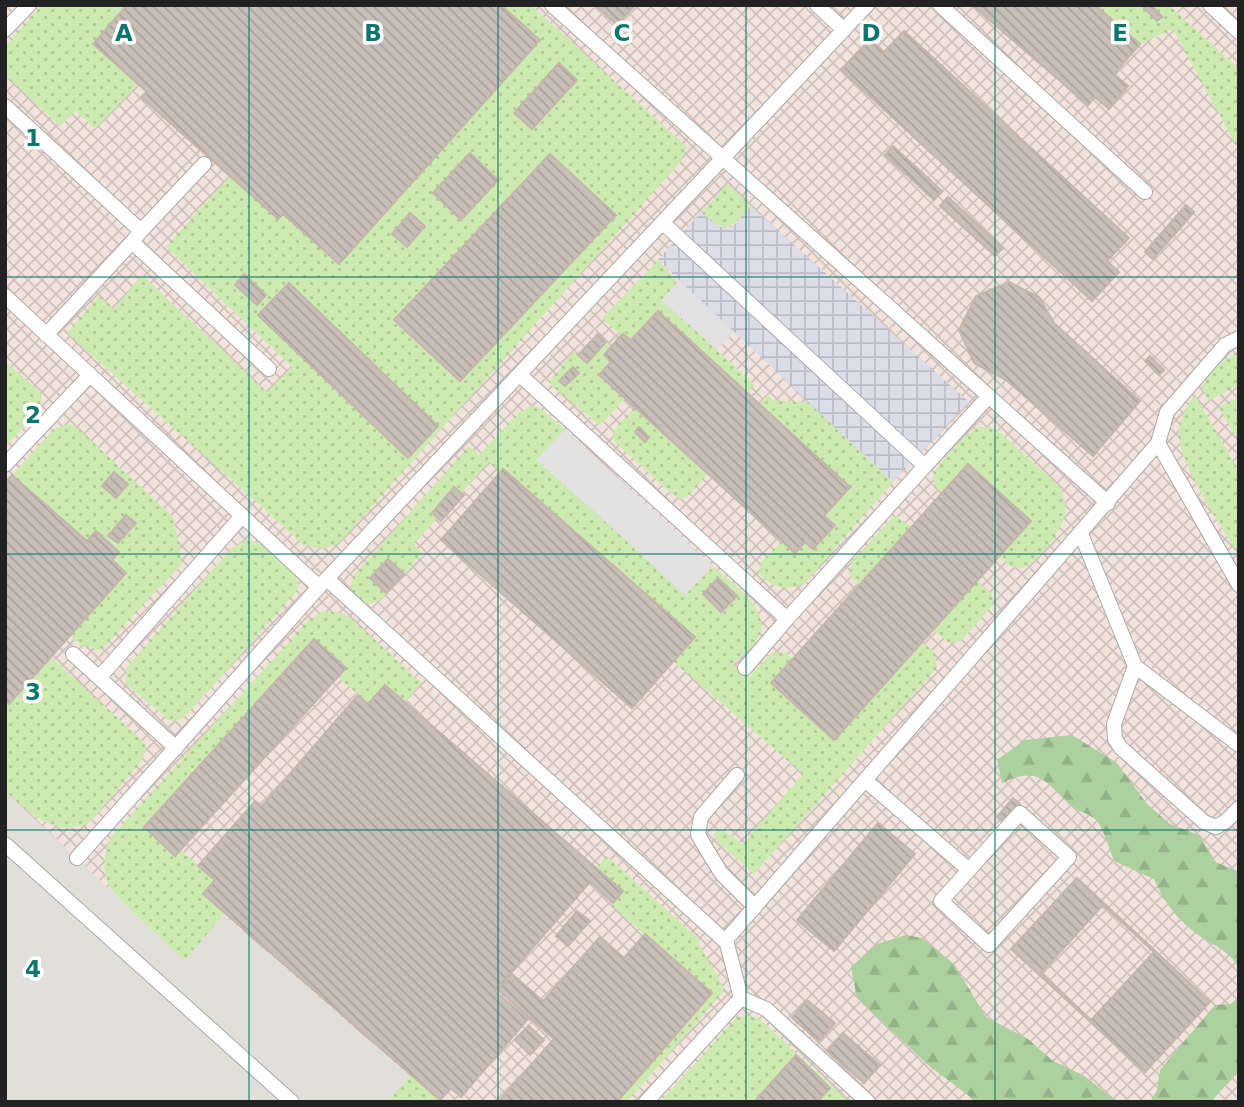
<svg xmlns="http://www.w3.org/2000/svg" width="1244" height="1107" font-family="'DejaVu Sans',sans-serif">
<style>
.military{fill:url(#military-cross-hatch)}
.airport{fill:#e1dfda}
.grass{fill:url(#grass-dots)}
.forest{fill:url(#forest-firs)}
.parking{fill:#e2e2e2}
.plaza{fill:url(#plaza-grid)}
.building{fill:url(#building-back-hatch);stroke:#c4b6ab;stroke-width:2;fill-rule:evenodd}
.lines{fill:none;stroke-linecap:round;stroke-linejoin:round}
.service-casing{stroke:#a9a9a9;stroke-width:16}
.service{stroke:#fff;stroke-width:14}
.grid{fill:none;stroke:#0f766e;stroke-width:2;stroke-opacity:0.55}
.grid-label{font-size:23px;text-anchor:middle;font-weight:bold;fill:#0f766e;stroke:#fff;stroke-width:7;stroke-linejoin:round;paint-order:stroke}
</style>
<defs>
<pattern id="military-cross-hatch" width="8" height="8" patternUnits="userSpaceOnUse" patternTransform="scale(1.75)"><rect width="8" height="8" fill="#f3e3dd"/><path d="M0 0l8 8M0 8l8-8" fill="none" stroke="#d0c2bd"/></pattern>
<pattern id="grass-dots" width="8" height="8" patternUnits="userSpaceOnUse" patternTransform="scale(1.75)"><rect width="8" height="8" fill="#cdebb0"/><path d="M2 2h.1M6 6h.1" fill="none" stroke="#b0c997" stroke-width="1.8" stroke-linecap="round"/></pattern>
<pattern id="forest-firs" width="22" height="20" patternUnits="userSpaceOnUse" patternTransform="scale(1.75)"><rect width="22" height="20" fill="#add19e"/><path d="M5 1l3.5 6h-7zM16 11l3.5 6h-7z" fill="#95b388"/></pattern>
<pattern id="plaza-grid" width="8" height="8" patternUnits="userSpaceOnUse" patternTransform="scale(1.75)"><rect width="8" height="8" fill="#dddde8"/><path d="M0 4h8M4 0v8" fill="none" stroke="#bdbdc7"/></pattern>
<pattern id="building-back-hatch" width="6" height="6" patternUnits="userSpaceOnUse" patternTransform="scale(1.75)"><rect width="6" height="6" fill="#c7bfb8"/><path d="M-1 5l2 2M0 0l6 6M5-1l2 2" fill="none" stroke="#aba49e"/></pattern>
</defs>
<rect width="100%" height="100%" fill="#f2efe9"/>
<!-- military -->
<path class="military" d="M5,5H1239V1102H5Z"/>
<!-- airport -->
<path class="airport" d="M5,791L185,960L223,914L410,1076L387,1102H5Z"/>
<!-- grass -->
<path class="grass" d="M42,5H531L687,147L678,165L341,541C327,550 320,549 304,545L67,333L99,296L114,309L142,275L267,392L292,367L166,247L230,176L141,97L147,92L138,84L95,129L76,111L60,126L5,75V46Z
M1095,5H1169L1239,69V151L1173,29L1140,44Z
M728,184L751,206C730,230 727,236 701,212Z
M658,260L676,280L674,287L662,300L755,385L747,393L658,311L631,340L624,334L621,335L602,318Z
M606,342L611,347L604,355L611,362L625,398L603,423L598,424L550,384L551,379L574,351L587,363Z
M1239,351V384L1209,401L1201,387L1217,365Z
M5,361L39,391L42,398L38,413L5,447Z
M767,395L773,400L809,403L893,482L805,583C788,592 773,588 759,574L761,562L782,541L795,553L805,542L813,549L834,526L824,516L850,487L759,404Z
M1195,395L1239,471V556C1223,528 1175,460 1179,429C1180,416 1188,405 1195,395Z
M1239,396V407L1235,409L1239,417V442L1219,408Z
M532,406L538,407L565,429L537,460L685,594L713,566C731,583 777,612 756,641C750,650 740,657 733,665L748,678L770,654L785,652L793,659L771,683L834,739L922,642L935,653L937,667L933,672L754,874L717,841L714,834L720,828L743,844L803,774L673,661L694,637L504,469L501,472L489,462L461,493L464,495L441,521L437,518L414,544L423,553L381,600L367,605C353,599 346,586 356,573L469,446L479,455L519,412Z
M635,407L708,474L687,497L681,499L672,494L615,442L612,436L618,425Z
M70,424L80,430L174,518L182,564L104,647L98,650L81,645L70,636L126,573L112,560L119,552L96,532L87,541L12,475L55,428Z
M978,427H991L1002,434L1060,487C1063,495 1066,504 1065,514C1063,529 1034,571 1017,568C1010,567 1004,561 999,556L1031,521L968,464L942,493C936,488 931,482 934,473C940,461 967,434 978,427Z
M896,516L912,527L859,585L849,574L852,562L892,518Z
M246,540C265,540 296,569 299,586L297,591L185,717L177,721L169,720L126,684V668L231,549Z
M977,580L990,592L993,598L992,606L961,641L949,643L933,630Z
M323,611L342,613L352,619L422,683L405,702L385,685L368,704L338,677L346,668L314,639L144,826L175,855L181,850L215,880L203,894L225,913L185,960C173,949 111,894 108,884C102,868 104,852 111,837L308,621Z
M51,657L144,742L147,748L139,764L91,821C60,842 27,811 5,791V700L9,703Z
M607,856L700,940L698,942L725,990L627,1102H617L712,993L611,905L623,891L596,868Z
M746,1015L760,1019L849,1102H660L736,1018Z
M411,1075L442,1102H387Z"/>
<!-- forest -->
<path class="forest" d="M1072,735L1117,763L1147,804L1170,824L1199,835L1216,862L1239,872V969C1230,949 1210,945 1193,931C1174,916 1164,901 1154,879L1114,861C1110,851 1103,827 1096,820C1090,814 1079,812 1072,806C1046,782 1038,765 1002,783L997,760L1025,740Z
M906,935L922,938L954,964L986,1017L1028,1039L1053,1061L1083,1075L1114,1099L1122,1102H977L928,1065L857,998L851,967L877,944Z
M1239,996V1070L1211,1102H1150L1157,1090L1160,1070L1215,1005L1231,1004Z"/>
<!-- parking -->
<path class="parking" d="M680,281L734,332L717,350L661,300Z
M565,429L713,566L685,595L537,459Z"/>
<!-- plaza -->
<path class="plaza" d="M751,206L969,402L893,482L658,260L701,212L716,225L727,229L733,226Z"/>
<!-- building -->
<path class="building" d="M127,5H501L540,40L339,264L283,214L278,219L141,97L147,92L93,44Z
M595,5H635L617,25Z
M972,5H1095L1140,44L1114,74L1128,86L1109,109L1095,97L1088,105Z
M1146,5H1151L1162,17L1157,21L1144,8Z
M904,31L1129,238L1107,261L1119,272L1092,301L841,70L870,39L884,52Z
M559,63L577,80L532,129L514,113Z
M893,146L942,191L934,200L885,155Z
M470,153L498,180L461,220L433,193Z
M550,154L616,215L460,381L394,320Z
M948,197L1003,248L995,256L940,206Z
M1186,205L1194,212L1153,259L1145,252Z
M410,213L425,226L407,247L392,234Z
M244,274L266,295L257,305L235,285Z
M1009,282L1039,297L1054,323L1140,401L1093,456L1006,380L974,363L959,330L976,296Z
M289,283L438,426L408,458L258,315Z
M658,311L850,487L824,516L835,525L813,549L805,542L795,553L599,375L611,362L604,355L621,335L623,334L631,340Z
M598,334L606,342L587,363L578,355Z
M1150,356L1164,370L1159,375L1145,361Z
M573,367L579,373L565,386L559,381Z
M639,427L649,437L645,442L635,432Z
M968,464L1031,521L834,740L771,683Z
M503,469L695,637L632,708L441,540Z
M114,472L128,484L116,498L102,486Z
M12,475L87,541L96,531L119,552L112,560L126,573L9,704L5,700V483Z
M454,487L464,495L441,521L432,513Z
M126,515L136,523L118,543L108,536Z
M388,559L404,574L386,593L370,578Z
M718,578L737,596L721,612L703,594Z
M314,639L346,668L175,856L144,827Z
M385,685L623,891L613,903L590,882L495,991L528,1019L461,1097L451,1088L440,1100L203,894L215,880L198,866L255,801L262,806L358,695L368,704Z
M1013,798L1020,804L1004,823L997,817Z
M878,823L915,854L834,951L797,920Z
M1077,878L1210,1002L1145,1072L1011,949ZM1103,905L1154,952L1091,1020L1041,973Z
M577,911L590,921L568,946L556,936Z
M645,934L712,993L617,1102H498L554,1039L498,990L512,974L543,1001L600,937L624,958Z
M807,1000L835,1023L819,1041L792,1018Z
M529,1026L544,1040L530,1055L515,1040Z
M843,1033L880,1065L864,1083L827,1051Z
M796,1055L830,1088L817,1102H754Z"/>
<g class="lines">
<defs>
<path id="service" d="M552,5L1108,503
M817,5L844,30
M940,5L1145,192
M1210,5L1239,32
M5,30L29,5
M5,106L141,231L132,242L269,369
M141,231L204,164
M5,296L319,587
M46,335L132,242
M520,375L787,619L925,466L663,223
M1158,443L1239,585
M5,465L90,375
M925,466L989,396
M1081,534L1135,666L1114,724L1115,739L1121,748L1204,822L1216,827L1226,821L1239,808
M327,579L725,941L1158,443L1167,412L1225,345L1239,338
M73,654L176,748
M1135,666L1239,745
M745,668L787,619
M99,678L242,516
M737,775L701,817L698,835L721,873L755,907
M865,780L969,870L1020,813L1069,857L989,945L941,901L969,870
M5,844L292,1102
M77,858L319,587L867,5
M741,998L766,1009L868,1102
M646,1102L741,998L726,940"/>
</defs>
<!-- service casing -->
<use href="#service" class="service-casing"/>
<!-- service -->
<use href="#service" class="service"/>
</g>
<!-- grid -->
<path class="grid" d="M249,5V1102M498,5V1102M746,5V1102M995,5V1102M5,277H1239M5,554H1239M5,830H1239"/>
<g class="grid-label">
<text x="124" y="41">A</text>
<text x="373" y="41">B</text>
<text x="622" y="41">C</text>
<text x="871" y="41">D</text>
<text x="1120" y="41">E</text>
<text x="33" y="146">1</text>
<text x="33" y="423">2</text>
<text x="33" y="700">3</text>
<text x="33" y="977">4</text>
</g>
<!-- border -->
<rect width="1244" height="1107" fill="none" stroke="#222222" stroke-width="14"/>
</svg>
